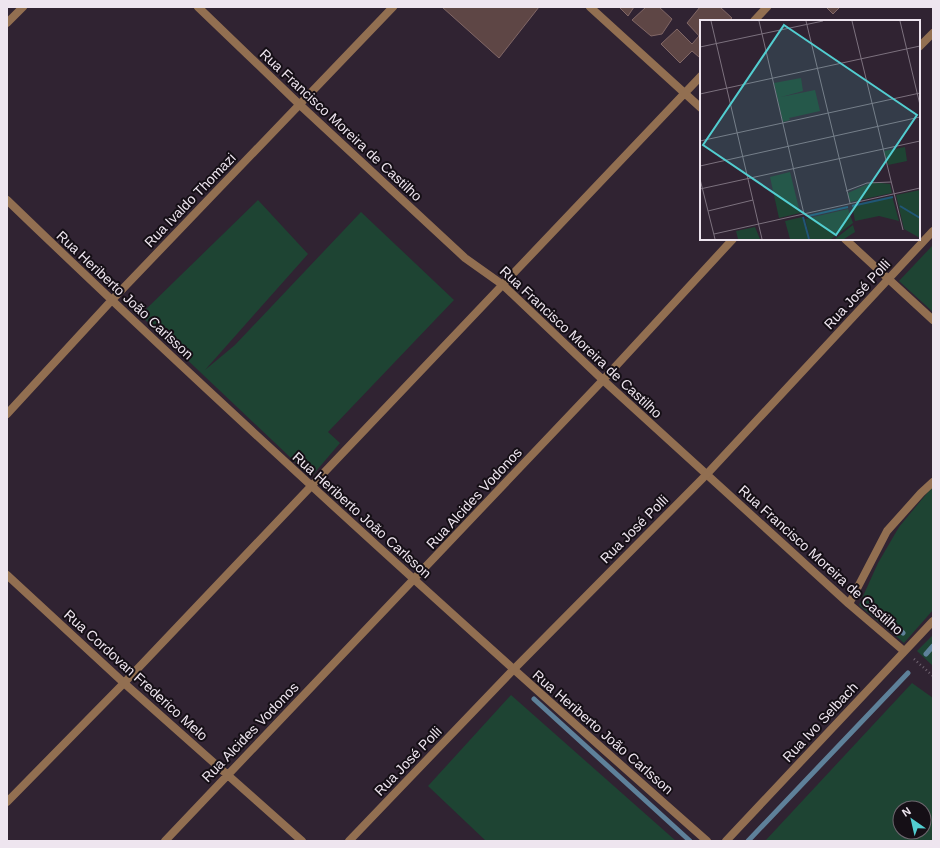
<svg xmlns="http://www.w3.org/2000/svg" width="940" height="848" font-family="Arial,sans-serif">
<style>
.green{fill:#1e4433;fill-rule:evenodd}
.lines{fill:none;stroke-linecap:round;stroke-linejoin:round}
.stream{stroke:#5e819a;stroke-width:5}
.building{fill:#5e4645;stroke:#816766}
.path{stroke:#706471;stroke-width:2.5;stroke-dasharray:1 3;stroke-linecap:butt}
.minor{stroke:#926f51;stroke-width:8}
.tertiary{stroke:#926f51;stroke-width:8}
.labels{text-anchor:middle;stroke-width:4;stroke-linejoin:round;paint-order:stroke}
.street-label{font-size:14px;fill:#eee5ef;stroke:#150f16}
.inset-river{fill:none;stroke:#205676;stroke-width:2}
.inset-road{fill:none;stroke:#7c717e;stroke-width:1}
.view{fill:#52cdd0;fill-opacity:0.15;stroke:#52cdd0;stroke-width:2}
.inset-edge{fill:none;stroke:#eee5ef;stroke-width:2}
</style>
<rect width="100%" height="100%" fill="#302332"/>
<!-- green -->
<path class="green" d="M258,200L308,254L205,370L235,345L361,212L454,300L328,432L340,443L311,477L140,315Z
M933,245V312L899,281Z
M933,486V610L904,643L859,605L878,563L899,527Z
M933,635V666L917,651Z
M912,683L933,698V841H765ZM900,808H924V832H900Z
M511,695L676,841H486L428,786Z"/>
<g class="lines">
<!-- stream -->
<path class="stream" d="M871,605L903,633
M926,654L933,646
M534,699L690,841
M748,841L908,673"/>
</g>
<!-- building -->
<path class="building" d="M442,7H539L499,58Z
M619,7H634L628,16Z
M646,7H659L672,19L662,34L651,36L632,20Z
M700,7H720L732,18L728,21H701V38L687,23Z
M826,7H840L833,14Z
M677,29L692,44L699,36L701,38V56L699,57L692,51L680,63L661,44Z"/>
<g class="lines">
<!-- path -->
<path class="path" d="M914,659L933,676"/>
<!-- minor -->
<path class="minor" d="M198,7L300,105L465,258L503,285L603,380L849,604L904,651
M590,7L701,108
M754,21L767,7
M7,23L23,7
M919,47L933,33
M7,200C235,420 470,632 707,841
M845,239L933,320
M7,414L111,301L393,7
M7,575L124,683L302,841
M849,604L887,531L921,493L933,482
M7,802L124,683L701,76
M165,841L603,380L733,239
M726,841L933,621"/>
<!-- tertiary -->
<path class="tertiary" d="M349,841L513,670L706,475L933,231"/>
</g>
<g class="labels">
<!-- street labels -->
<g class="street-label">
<text transform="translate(341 125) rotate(43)" y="5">Rua Francisco Moreira de Castilho</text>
<text transform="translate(190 200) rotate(-46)" y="5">Rua Ivaldo Thomazi</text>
<text transform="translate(857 294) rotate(-47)" y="5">Rua José Polli</text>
<text transform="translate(125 295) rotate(43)" y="5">Rua Heriberto João Carlsson</text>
<text transform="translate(581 342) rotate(43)" y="5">Rua Francisco Moreira de Castilho</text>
<text transform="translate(474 498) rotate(-47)" y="5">Rua Alcides Vodonos</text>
<text transform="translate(362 515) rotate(42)" y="5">Rua Heriberto João Carlsson</text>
<text transform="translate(634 529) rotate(-45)" y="5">Rua José Polli</text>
<text transform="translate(821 560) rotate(42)" y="5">Rua Francisco Moreira de Castilho</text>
<text transform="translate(136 675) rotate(42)" y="5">Rua Cordovan Frederico Melo</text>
<text transform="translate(820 722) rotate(-47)" y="5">Rua Ivo Selbach</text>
<text transform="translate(250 732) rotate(-46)" y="5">Rua Alcides Vodonos</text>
<text transform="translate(603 732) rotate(41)" y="5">Rua Heriberto João Carlsson</text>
<text transform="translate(408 761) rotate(-46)" y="5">Rua José Polli</text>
</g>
</g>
<!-- overview -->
<g transform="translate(700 20)">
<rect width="220" height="220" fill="#302332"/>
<path d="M101,58L103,71L81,77L115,70L120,91L89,98L90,100L83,102L74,63ZM205,127L207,141L188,145L184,131ZM90,152L100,193L79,198L70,157ZM172,162L190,164L192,173L150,182L148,173ZM220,170V218L204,209L196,175ZM192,176L199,201L179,196L155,201L152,185ZM148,189L153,203L131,219H110L105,199ZM102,197L109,219H90L85,201ZM153,205L155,212L144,219H135ZM55,207L60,219H38L36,211Z" fill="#1e4433"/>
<path class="inset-river" d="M152,186L193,177M200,186L220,198M108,196L148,187M103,197L109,219"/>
<path class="inset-road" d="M11,1L62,219M59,1L104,194M106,1L150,183M152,1L203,210M200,1L220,85M0,27L123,1M0,74L220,26M0,121L220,73M0,146L220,97M0,159L15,219M0,169L220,121M146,171L167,163L191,162M8,191L53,180M14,214L220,168"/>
<path class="view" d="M84,5L217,95L136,215L3,125Z"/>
<rect width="220" height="220" class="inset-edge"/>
</g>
<!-- border -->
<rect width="940" height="848" fill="none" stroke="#eee5ef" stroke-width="16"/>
<!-- north arrow -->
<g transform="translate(912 820) rotate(326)"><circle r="19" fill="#150f16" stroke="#6c656d"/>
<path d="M0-3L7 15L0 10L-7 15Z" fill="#52cdd0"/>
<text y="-6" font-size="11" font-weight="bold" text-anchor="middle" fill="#eee5ef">N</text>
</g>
</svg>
